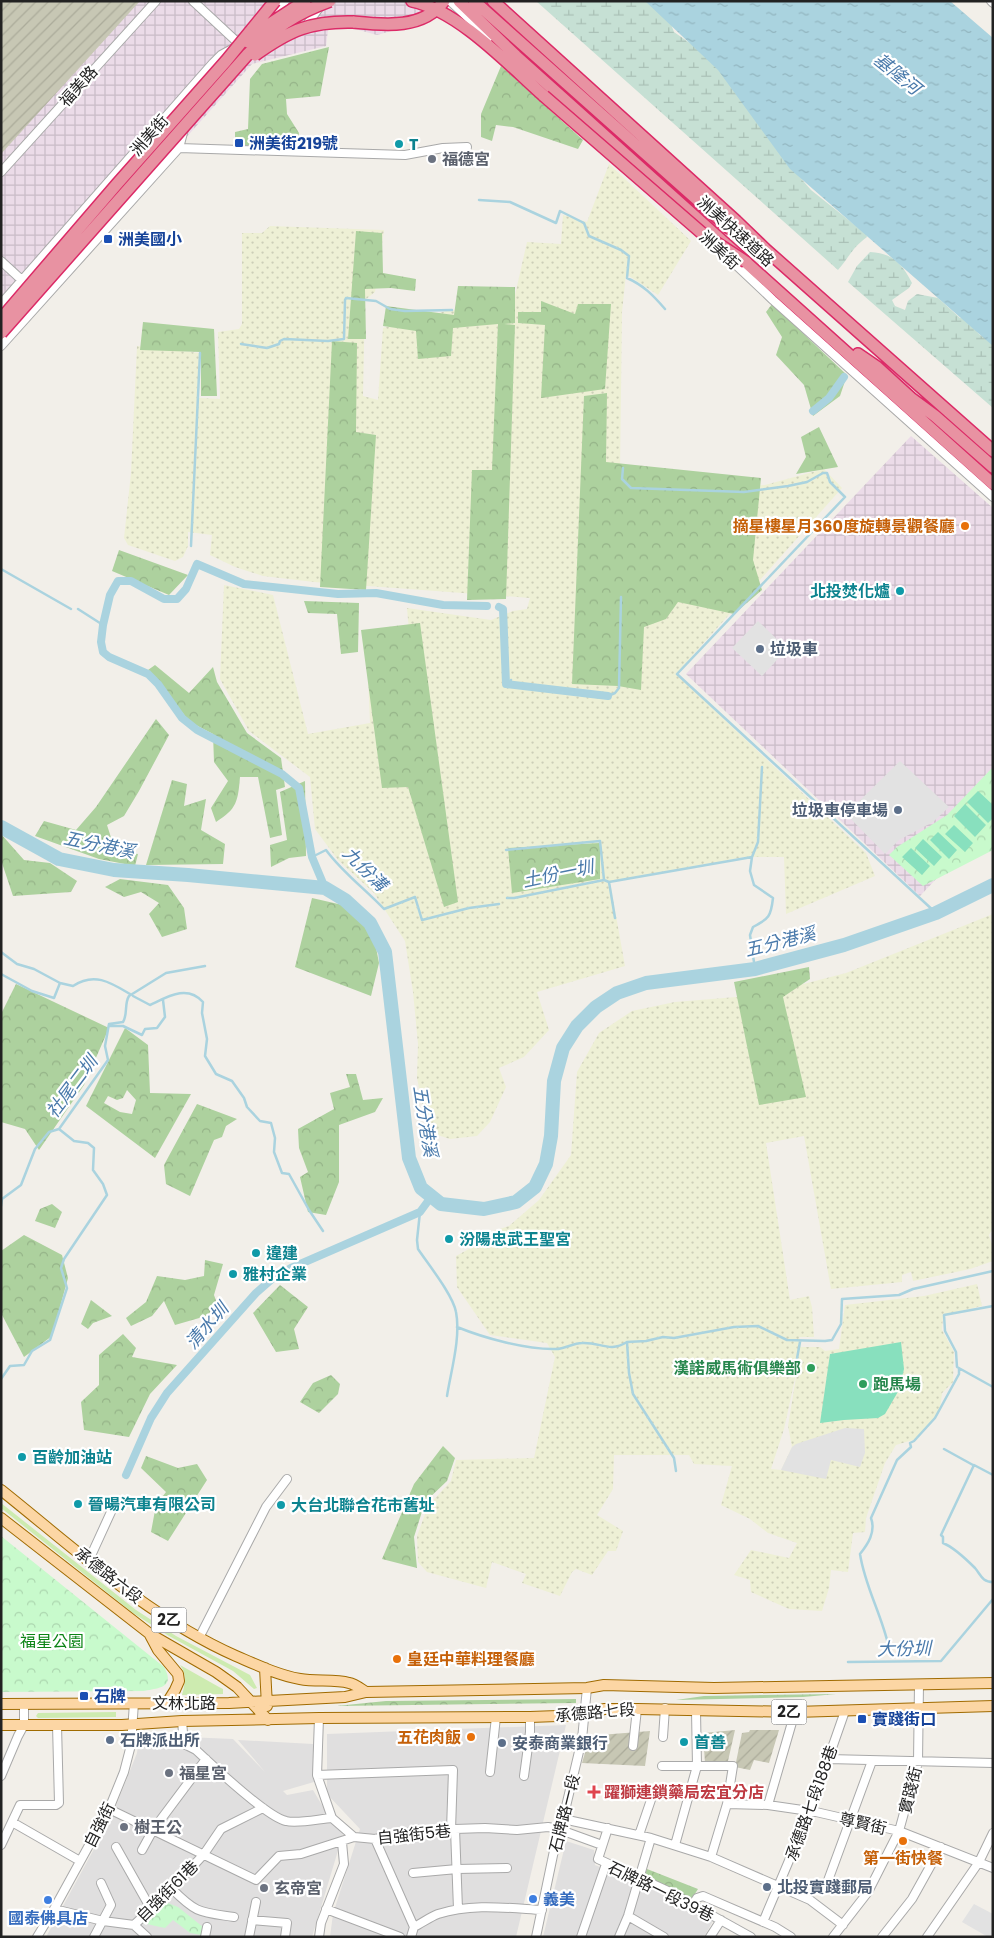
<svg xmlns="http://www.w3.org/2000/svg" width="994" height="1938" font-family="Poppins,'Noto Sans TC',sans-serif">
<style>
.residential{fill:#e0dfdf}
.industrial{fill:url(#industrial-grid)}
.construction{fill:url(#construction-furrows)}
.farmland{fill:url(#farmland-dots);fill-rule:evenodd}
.grass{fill:#cdebb0}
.forest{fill:url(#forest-crowns);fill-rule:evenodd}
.wetland{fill:url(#wetland-marsh)}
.park{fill:url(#park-crowns)}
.pitch{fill:#88e0be}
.parking{fill:#e2e2e2}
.water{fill:url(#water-ripples)}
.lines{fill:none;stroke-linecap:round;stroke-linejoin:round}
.stream{stroke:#aad3df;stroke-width:2.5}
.canal{stroke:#aad3df;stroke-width:8}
.river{stroke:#aad3df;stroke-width:14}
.minor-casing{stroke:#a9a9a9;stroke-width:10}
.major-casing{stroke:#a06b00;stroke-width:12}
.highway-casing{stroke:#dc2a67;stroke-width:14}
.minor{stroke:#fff;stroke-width:8}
.major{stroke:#fcd6a4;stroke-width:10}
.highway{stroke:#e892a2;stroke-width:11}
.highway-bridge-casing{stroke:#dc2a67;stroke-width:14;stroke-linecap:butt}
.highway-bridge{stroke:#e892a2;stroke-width:11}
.transit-dot{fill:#1a4fb4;stroke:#fff;stroke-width:2}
.culture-dot{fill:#0f9aa8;stroke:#fff;stroke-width:2}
.worship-dot{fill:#6b7280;stroke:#fff;stroke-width:2}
.food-dot{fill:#e8710a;stroke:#fff;stroke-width:2}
.service-dot{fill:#5c6f8a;stroke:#fff;stroke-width:2}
.leisure-dot{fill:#2e9e5b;stroke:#fff;stroke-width:2}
.health-dot{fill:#e0444e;stroke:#fff;stroke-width:2}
.shop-dot{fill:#3f7fe0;stroke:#fff;stroke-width:2}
.labels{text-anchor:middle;stroke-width:4.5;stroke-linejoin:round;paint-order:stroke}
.shield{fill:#fff;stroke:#646464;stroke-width:1}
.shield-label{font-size:15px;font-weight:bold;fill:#222}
.street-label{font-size:16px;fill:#222;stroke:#fff}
.transit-label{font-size:16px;font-weight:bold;fill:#164399;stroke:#fff;text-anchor:start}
.culture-label{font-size:16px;font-weight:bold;fill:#0d838f;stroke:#fff;text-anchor:start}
.worship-label{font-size:16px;font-weight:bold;fill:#5b616d;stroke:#fff;text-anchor:start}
.food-label{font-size:16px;font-weight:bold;fill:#c56008;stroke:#fff;text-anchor:end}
.service-label{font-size:16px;font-weight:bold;fill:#4e5e75;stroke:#fff;text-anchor:start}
.leisure-label{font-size:16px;font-weight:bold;fill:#27864d;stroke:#fff;text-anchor:end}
.park-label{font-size:16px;fill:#0c8416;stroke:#fff}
.health-label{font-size:16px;font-weight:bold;fill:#be3a42;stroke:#fff;text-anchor:start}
.shop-label{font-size:16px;font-weight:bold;fill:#366cbe;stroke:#fff;text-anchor:start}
.water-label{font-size:18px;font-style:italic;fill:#4a7aab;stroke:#fff}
</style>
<defs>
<pattern id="industrial-grid" width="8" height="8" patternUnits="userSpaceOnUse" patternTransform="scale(1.25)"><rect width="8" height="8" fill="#ebdbe8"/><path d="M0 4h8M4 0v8" fill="none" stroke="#c9bcc7"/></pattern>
<pattern id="construction-furrows" width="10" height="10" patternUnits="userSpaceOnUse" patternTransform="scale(1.25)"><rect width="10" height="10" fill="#c7c7b4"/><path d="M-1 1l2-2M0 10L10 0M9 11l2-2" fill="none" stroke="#abab9a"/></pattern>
<pattern id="farmland-dots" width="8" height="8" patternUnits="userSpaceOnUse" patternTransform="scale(1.25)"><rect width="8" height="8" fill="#eef0d5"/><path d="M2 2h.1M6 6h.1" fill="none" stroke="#ccceb7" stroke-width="1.8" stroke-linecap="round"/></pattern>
<pattern id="forest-crowns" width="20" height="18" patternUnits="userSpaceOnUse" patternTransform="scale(1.25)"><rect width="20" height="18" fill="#add19e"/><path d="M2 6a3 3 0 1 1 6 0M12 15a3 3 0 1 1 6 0" fill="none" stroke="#95b388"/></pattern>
<pattern id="wetland-marsh" width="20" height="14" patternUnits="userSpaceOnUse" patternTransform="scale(1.25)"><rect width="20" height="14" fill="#c6e0d4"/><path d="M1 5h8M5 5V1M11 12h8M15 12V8" fill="none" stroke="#aac0b6"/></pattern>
<pattern id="park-crowns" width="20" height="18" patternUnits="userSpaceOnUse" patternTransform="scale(1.25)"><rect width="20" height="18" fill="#c8facc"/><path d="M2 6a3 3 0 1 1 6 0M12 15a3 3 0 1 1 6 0" fill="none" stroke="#acd6af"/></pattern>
<pattern id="water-ripples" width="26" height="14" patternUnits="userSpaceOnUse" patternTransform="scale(1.25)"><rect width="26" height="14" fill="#aad3df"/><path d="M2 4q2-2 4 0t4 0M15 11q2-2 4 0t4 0" fill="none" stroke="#92b5bf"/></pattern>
</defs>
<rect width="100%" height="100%" fill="#f2efe9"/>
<!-- residential -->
<path class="residential" d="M566,1725L516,1937H330L333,1914L360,1829L327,1794V1734Z
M139,1735L233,1739L265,1772L238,1740L313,1744L314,1782L283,1791L287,1795L313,1790L326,1812L343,1834L312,1937H46L112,1816L137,1753Z
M566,1841L594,1850L595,1865L642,1883L713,1921L704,1937H543Z"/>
<!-- industrial -->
<path class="industrial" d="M1,1H430L417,24L377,35L329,22L326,46L252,64L1,344Z
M911,436L993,508V848L938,877L920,896L686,674Z"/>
<!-- construction -->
<path class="construction" d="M1,1H140L1,154Z
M735,1730L728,1761L705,1763L703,1733Z
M750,1730H779L769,1763L754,1760L750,1770L735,1767L742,1733L749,1732Z
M650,1731L645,1766L582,1763L587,1746L600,1735Z"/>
<!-- farmland -->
<path class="farmland" d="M609,164L691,241L658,295L626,274L622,312L620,472L736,487L765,485L824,469L842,488L676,674L866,853L875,876L786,914L784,857H745L610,882L625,966L537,992L549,1030L524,1057L499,1068L506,1087L490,1122L477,1136L450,1139L428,1132L417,1078L418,1044L413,992L405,941L374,893L338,860L315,829L310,777L249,731L220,679L224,585L273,595L308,734L370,723L368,676L412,664L407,608L491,620L513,611L527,609L530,598L314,582L263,576L235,567L210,555L212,535L188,532V546L183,557L175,561L128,545L124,538L131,473L137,346L199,353V398L220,399L218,332L239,329L242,324V233H262L270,226L384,230L375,292L365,300L363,396L378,400L383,328L446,311L513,304L527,242L561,244L563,215L587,222Z
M993,914V1228L989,1235L993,1248V1261L970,1269L913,1281L911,1272L902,1275V1282L831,1289L804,1136L766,1143L790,1300L809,1296L812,1307L814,1337H799L801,1347H820L825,1351L839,1349L845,1305L924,1296L977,1284L982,1306L943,1315L942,1330L954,1352L953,1382L942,1393L940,1410L929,1425L916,1439L896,1445L885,1463L866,1518L865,1532L853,1533L848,1572L831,1570L829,1588L822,1611L789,1609L751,1592L750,1580L734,1575L751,1550L789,1558L797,1543L768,1533L750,1519L721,1505L732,1466L694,1464L689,1455H614L613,1489L597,1515L623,1531L616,1551H608L592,1575L576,1569L572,1572L560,1596L522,1583L526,1574L492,1562L486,1588L427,1572L418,1562L417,1536L428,1506L451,1481L456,1460L534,1458L555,1357L547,1343L490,1335L457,1287L456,1256L482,1242L484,1234L509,1226L539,1200L571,1155L577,1072L599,1033L632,1011L675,1002L761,995L846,973ZM798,1365L788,1426L792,1447L781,1470L771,1469L784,1429Z"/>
<!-- grass -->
<path class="grass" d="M1,1503L136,1610L176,1636L250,1675L257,1688L254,1689L233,1671L169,1636L133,1613L1,1508Z
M180,1665L219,1687L223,1689V1694L182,1695C185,1684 187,1674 180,1665Z
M116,1712V1717L38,1718L36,1716L38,1713Z"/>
<!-- forest -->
<path class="forest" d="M329,47L320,96L286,99L287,114L299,133L296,147L235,145V132L248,129L250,79L262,64Z
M501,66L583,140L578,149L513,127L496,125L492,141L481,137V114Z
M356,231L382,233L383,273L416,279L415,291L391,288L365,289L366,339H348Z
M458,286L515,287V323L504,324L515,325L506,599L467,600L472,470H492L498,324L453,328L451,356L418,359L416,331L383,326L386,306L454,315Z
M541,301L575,314L578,304H611L605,389L541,398L545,325L518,323V312H541Z
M772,304L847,375L840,396L813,416L804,385L776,355L782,337L766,312Z
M143,322L214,329L217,396H201V352L140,350Z
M332,341L357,343L356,432L376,435L366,590L320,587Z
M607,393L606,462L761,478L753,560L762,590L734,614L678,602L666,619L644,627L641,690L618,686L572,684L584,396Z
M819,427L838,467L796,474L806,457L801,437Z
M119,550L188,575L169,595L112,571Z
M304,601L359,603L358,652L341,654L337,614L308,613Z
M420,623L458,902L444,907L408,787L382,788L361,630Z
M155,665L189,693L213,667L217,682L247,733L281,758L285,787L276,790L282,835L270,838L258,777H240C238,801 237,809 216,822L211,808L228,781L214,762L213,734L190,722L148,670Z
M156,719L169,735L139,791L124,816L107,825L115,850L138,854L135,866L99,859L35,836L44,821L76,830L96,807Z
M172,780L187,784L184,806L206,799L201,830L225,844L223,864L146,865Z
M305,781L306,856L289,858L271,867L270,845L287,840L280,792Z
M1,834L24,860L50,863L77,881L71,892L13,896L1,860Z
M600,843V879L512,893L508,848Z
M120,879L168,885L184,908L187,929L162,937L149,914L159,903L141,892L124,897L105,887Z
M312,898L347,906L374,937L379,963L371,996L295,967Z
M809,967L810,979L783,997L806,1097L759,1105L734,982Z
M16,984L109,1028L84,1085L39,1150L25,1129L1,1122V1014Z
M125,1028L148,1045L150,1093L191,1094L155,1158L86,1106ZM127,1090L136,1100L132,1114L120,1112L104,1103L108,1096L117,1100L123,1098Z
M346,1074H356L363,1100L383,1098L375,1112L339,1125V1182L326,1215L308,1212L300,1177L308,1172L299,1148L298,1129L334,1109L330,1093L350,1087Z
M197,1104L237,1119L226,1126L222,1137L214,1140L190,1196L166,1184L164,1165Z
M52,1204L62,1212L55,1228L35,1221L40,1209Z
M24,1235L62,1255L68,1278L52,1336L24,1357L1,1313V1251Z
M205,1260L223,1264L214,1295L220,1312L175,1325L164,1301L152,1316L131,1326L126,1318L146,1302L157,1276L185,1280L204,1276Z
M280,1285L308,1307L294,1329L299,1349L276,1352L253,1313Z
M91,1300L112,1316L93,1323L88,1329L81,1324Z
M123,1334L136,1348L132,1357L177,1365L150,1394L129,1437L84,1430L81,1402L99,1385V1355Z
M331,1375L340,1384L338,1394L319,1413L300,1402L313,1383Z
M443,1446L455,1458L447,1481L425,1502L414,1537L417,1568L382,1559L414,1484Z
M146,1456L178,1468L197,1464L207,1480L168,1541L151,1532L156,1505L166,1492L141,1468Z
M836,1694L803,1697L676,1700L704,1696Z
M576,1699V1703L336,1706L386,1701Z
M647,1869L698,1889L691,1900L644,1877Z"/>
<!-- wetland -->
<path class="wetland" d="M536,1H658L669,19L674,32L711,58L791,167L811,190L866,234L867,237C852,248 850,256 838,270Z
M870,252C892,253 902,263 912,283L909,288L892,300L895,306L905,310L908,301L917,294L938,298L960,318L968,319C978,330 976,337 993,341V408L848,282L857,266Z"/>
<!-- park -->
<path class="park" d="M993,767V850L923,886L889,855L897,847L947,815Z
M1,1536L164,1667C176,1688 158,1688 143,1691L1,1692Z
M165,1902L178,1907L203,1927L202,1935L190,1933L173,1920L165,1928L142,1923Z"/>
<!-- pitch -->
<path class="pitch" d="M978,791L993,805V818L988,823L967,802Z
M965,804L986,825L975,837L954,816Z
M954,825L973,843L965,852L945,834Z
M938,832L957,850L949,859L930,840Z
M923,839L942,857L934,866L915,848Z
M911,848L930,866L922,875L902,857Z
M901,1342L904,1369L899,1390L885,1414L878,1418L844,1420L820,1423L830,1354Z"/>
<!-- parking -->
<path class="parking" d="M758,621L787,649L762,676L732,648Z
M900,761L949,807L933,822L899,840L885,854L846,814Z
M845,1428L864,1429L865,1453L860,1467L831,1460L826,1479L781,1470L792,1447L796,1444Z
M974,1904L993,1914V1937H988L962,1922Z"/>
<!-- water -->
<path class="water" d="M645,1H950L993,38V346L790,169L718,70Z"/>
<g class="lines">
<!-- stream -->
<path class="stream" d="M479,200L510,202L556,223L560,211L584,223L589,236L621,250L629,256L627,278C643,285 653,295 665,309
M241,344L267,348L279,344L280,341L284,339L328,341L344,339L345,300L346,298L376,301L390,309L405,311L452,310
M623,468L622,479L631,488L744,492L788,486L807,482L823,473H827L830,482L845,497L677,674L936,913
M191,546L200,353
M1,569L71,609
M78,609L103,625
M508,687L511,680
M608,696L615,693L619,688L621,597
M506,850L600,841L604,880
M312,857L326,850C342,872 365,889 384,909L415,897L422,920L469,908L499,904
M609,882L615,918
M507,898H514L604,880L609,882L752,857
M1,952L17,964L34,969L60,983L73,986C94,972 110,982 130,994
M755,969L750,935L753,927C769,919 771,916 773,898L754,885L750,871L752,857L758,842L762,767
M1,974L32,991L54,998L60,983
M133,996L150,1005C167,997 187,984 203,1002L202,1013L207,1039L205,1056L216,1074L232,1081L244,1098L247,1107L260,1121L271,1123L275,1138L274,1152L282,1173L289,1174L309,1210L323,1231
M109,1026H123L142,1035L145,1029L157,1028L165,1017L163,1000
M1,1206L2,1199L21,1185L35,1149L49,1132L59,1129L108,1060L105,1046L109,1024L123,1022C128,1014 124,1004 129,996L166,973L205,966
M420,1212L417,1240L418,1249C428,1264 453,1295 456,1312C461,1337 451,1371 447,1396
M993,1306L944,1315L945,1331L956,1352L957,1367L993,1387
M457,1327C484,1338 527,1350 556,1349C565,1349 573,1343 582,1343C601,1342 609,1353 627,1342L629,1373L633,1394L674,1458L676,1471
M627,1342L646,1341L663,1337L674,1338L734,1327L758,1326L787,1340L825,1341L832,1340L841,1324L842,1299L899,1295L913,1289L993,1271
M794,1375L800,1342
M1,1379L10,1366L24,1365L32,1351L50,1340L67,1288L61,1268L64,1259L107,1195L103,1184L93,1170L94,1148L88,1143L74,1141L59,1129
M944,1449L973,1465
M993,1475L974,1465L941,1535L943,1537V1543C953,1547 967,1560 975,1568C981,1575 982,1582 993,1582
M889,1648C882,1615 865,1587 860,1554C868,1544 876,1532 871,1518L897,1460L911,1447L910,1443L914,1441L935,1418L959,1374V1369
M848,1662L941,1661L993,1599"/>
<!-- canal -->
<path class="canal" d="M813,411L829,398L844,377
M499,607L503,609L506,684L608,696
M325,888L312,857L299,788L282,774L197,730L182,718L158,684L148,674L109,657L103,652L101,642L103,625L110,595L118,581H131L164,599H177L186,589L197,564L244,584L338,594L376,593L443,605L487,606
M126,1475L151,1418L167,1393L256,1293L272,1279L291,1268L420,1212L431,1197"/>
<!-- river -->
<path class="river" d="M1,827L59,859L114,870L188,875L325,888L345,900L370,923L385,952L409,1158L421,1188L441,1204L484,1209L516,1202L535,1187L546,1164L551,1136L554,1081L563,1048L577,1026L596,1007L617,993L646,983L755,969L844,945L936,913L993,885"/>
<defs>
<path id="minor" d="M193,1L251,55
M450,1L489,37
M991,1L993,3
M266,22L285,1
M306,26L321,5
M179,148L405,155L443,148L467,147
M1,172L156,1
M718,248L773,300L993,497
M1,261L25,283
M1,304L213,63L221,55L234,48
M1,346L179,148L184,129
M89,1560L116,1501
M199,1638L266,1507L287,1479
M319,1718L317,1775L332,1818
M182,1721L184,1744L196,1750C212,1765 267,1817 286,1821C297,1824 319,1819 332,1818L354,1837L375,1839L405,1833L455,1829L485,1828L517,1830L548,1827L558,1829L602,1845
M663,1737L665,1708
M633,1746L637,1709
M828,1759L993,1763
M662,1766H733L727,1804L711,1857
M490,1772L496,1717
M317,1775L453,1770L451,1830
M1,1776L18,1736L24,1725V1704
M524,1776L530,1732V1717
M727,1804L768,1805L816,1812L899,1831L993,1868
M768,1805L795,1712
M109,1809L256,1880L279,1856L301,1854L354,1837
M563,1819L651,1838L711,1857L810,1900L843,1925
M12,1822L80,1861
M608,1828L598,1859L670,1892L751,1937
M455,1829L458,1909
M639,1835L654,1791
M375,1839L414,1927
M1,1845L20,1805H56L59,1803L57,1725
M675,1845L697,1766L696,1711
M116,1847L151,1909
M142,1850L153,1830L206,1759
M413,1873L457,1869L507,1868
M826,1886L872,1761
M172,1889C197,1914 200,1912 234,1917
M693,1904L697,1898L703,1896L775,1927L791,1937
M54,1909L103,1921L134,1925L168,1893L204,1854L221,1829L263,1808
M326,1909L400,1937
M628,1916L664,1937
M252,1920L287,1923L285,1937
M763,1922L810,1811L845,1711
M134,1925L147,1937
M37,1937L54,1909L109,1809L124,1772L131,1745L134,1703
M94,1937L111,1905L101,1883
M205,1937L207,1927
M249,1937L256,1902
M319,1937L321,1923L344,1864L342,1842
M411,1937L414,1927C422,1923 430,1917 438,1914C471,1903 508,1908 542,1910
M536,1937L556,1841L563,1819L582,1739L587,1688
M581,1937L606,1864
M619,1937L628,1916L651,1838
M710,1937L721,1920
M833,1937L868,1892L899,1831L918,1762L919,1684
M882,1937L912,1899L941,1847
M927,1937L979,1862L993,1833"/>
<path id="major" d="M1,1490C75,1549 148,1617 236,1656C257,1665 278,1675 300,1679C315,1682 335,1679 349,1683C355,1684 361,1689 366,1692
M1,1518L150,1634L216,1672L237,1687L268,1720
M150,1635L158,1650L178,1674L179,1681L175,1690L167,1703
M265,1668L267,1706
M1,1704L229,1703L345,1697L366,1692L587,1688L604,1685L714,1688L993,1683
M1,1725H122L182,1721L319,1718L530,1717L585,1715L604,1709H637L795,1712L993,1706"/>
<path id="highway" d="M412,1C459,11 509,65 544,96
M459,1L516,56L993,484
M474,1L729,228L748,239
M493,1L736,221L765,249L993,451
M353,22C383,25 423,30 444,1
M858,354L877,367L912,399L935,416L993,467"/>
</defs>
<!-- minor casing -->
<use href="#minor" class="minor-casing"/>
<!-- major casing -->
<use href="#major" class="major-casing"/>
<!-- highway casing -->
<use href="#highway" class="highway-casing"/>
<!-- minor -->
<use href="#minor" class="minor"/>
<!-- major -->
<use href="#major" class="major"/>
<!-- highway -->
<use href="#highway" class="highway"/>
<defs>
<path id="highway-bridge" d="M248,42L265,27L305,1
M255,55C290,30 311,21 353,22
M544,96L703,234L746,262
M1,319L117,184L226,61L275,1
M1,333L248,54C275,28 294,14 330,1"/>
</defs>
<!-- highway-bridge casing -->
<use href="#highway-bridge" class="highway-bridge-casing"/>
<!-- highway-bridge -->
<use href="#highway-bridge" class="highway-bridge"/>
</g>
<!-- markers -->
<g class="transit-dot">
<rect x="234" y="138" width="10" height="10" rx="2.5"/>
<rect x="103" y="234" width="10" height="10" rx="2.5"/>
<rect x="79" y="1691" width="10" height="10" rx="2.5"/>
<rect x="857" y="1714" width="10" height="10" rx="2.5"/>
</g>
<g class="culture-dot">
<circle cx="399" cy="144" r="5"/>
<circle cx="900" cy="591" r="5"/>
<circle cx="449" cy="1239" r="5"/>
<circle cx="256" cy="1253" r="5"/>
<circle cx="233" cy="1274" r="5"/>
<circle cx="22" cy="1457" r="5"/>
<circle cx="78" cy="1504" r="5"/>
<circle cx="281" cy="1505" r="5"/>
<circle cx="684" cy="1742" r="5"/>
</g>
<g class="worship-dot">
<circle cx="432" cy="159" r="5"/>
<circle cx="169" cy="1773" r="5"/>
<circle cx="124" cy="1827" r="5"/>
<circle cx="264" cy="1888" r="5"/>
</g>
<g class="food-dot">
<circle cx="965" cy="526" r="5"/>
<circle cx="397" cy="1659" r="5"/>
<circle cx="471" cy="1737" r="5"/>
<circle cx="903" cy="1841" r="5"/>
</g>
<g class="service-dot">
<circle cx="760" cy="649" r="5"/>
<circle cx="898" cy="810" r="5"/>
<circle cx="110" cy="1740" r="5"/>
<circle cx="502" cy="1743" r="5"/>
<circle cx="767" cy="1887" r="5"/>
</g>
<g class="leisure-dot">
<circle cx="811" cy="1368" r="5"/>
<circle cx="863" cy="1384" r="5"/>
</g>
<path class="health-dot" d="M591.5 1784.5h5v5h5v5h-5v5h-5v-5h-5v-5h5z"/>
<g class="shop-dot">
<circle cx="533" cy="1899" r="5"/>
<circle cx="48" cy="1900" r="5"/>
</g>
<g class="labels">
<!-- shield labels -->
<g class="shield">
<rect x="151.5" y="1607.5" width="35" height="25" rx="4"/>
<rect x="771.5" y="1699.5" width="35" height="25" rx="4"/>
</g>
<g class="shield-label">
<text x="169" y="1625">2乙</text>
<text x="789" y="1717">2乙</text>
</g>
<!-- street labels -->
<g class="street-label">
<text transform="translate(78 86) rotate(-48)" y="6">福美路</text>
<text transform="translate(149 135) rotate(-49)" y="6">洲美街</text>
<text transform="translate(736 231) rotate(42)" y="6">洲美快速道路</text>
<text transform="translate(720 250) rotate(43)" y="6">洲美街</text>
<text transform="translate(109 1575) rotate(38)" y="6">承德路六段</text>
<text x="184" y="1709">文林北路</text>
<text transform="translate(595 1712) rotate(-5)" y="6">承德路七段</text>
<text transform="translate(910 1790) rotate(-76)" y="6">實踐街</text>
<text transform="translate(811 1803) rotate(-70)" y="6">承德路七段188巷</text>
<text transform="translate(564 1813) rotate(-76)" y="6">石牌路一段</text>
<text transform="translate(863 1823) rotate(13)" y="6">尊賢街</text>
<text transform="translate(99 1825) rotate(-63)" y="6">自強街</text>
<text transform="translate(414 1834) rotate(-6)" y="6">自強街5巷</text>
<text transform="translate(167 1891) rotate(-45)" y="6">自強街61巷</text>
<text transform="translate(661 1891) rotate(26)" y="6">石牌路一段39巷</text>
</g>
<!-- transit labels -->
<g class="transit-label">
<text x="249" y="149">洲美街219號</text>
<text x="118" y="245">洲美國小</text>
<text x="94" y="1702">石牌</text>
<text x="872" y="1725">實踐街口</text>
</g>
<!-- culture labels -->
<g class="culture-label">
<text x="409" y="150">T</text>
<text x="890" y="597" text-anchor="end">北投焚化爐</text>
<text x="459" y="1245">汾陽忠武王聖宮</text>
<text x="266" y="1259">違建</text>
<text x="243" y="1280">雅村企業</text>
<text x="32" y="1463">百齡加油站</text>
<text x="88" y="1510">晉暘汽車有限公司</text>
<text x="291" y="1511">大台北聯合花市舊址</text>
<text x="694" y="1748">首善</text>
</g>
<!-- worship labels -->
<g class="worship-label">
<text x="442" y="165">福德宮</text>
<text x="179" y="1779">福星宮</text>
<text x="134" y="1833">樹王公</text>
<text x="274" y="1894">玄帝宮</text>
</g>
<!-- food labels -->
<g class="food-label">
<text x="955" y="532">摘星樓星月360度旋轉景觀餐廳</text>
<text x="407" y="1665" text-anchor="start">皇廷中華料理餐廳</text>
<text x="461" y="1743">五花肉飯</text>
<text x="903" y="1864" text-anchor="middle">第一街快餐</text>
</g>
<!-- service labels -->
<g class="service-label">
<text x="770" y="655">垃圾車</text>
<text x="888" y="816" text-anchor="end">垃圾車停車場</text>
<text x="120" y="1746">石牌派出所</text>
<text x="512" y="1749">安泰商業銀行</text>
<text x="777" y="1893">北投實踐郵局</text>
</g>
<!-- leisure labels -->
<g class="leisure-label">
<text x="801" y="1374">漢諾威馬術俱樂部</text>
<text x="873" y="1390" text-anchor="start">跑馬場</text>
</g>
<!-- park labels -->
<g class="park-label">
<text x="52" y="1647">福星公園</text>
</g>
<!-- health labels -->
<g class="health-label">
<text x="604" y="1798">躍獅連鎖藥局宏宜分店</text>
</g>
<!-- shop labels -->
<g class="shop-label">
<text x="543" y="1905">義美</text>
<text x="48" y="1924" text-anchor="middle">國泰佛具店</text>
</g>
<!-- water labels -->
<g class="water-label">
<text transform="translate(897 74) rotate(39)" y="6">基隆河</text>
<text transform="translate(99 845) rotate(12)" y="6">五分港溪</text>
<text transform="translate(365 869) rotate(45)" y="6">九份溝</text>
<text transform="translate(558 874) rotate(-12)" y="6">土份一圳</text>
<text transform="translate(780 942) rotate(-14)" y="6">五分港溪</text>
<text transform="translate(72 1087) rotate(-53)" y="6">社尾二圳</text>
<text transform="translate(425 1121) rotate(81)" y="6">五分港溪</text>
<text transform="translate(207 1326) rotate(-49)" y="6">清水圳</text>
<text transform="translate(904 1649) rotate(-1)" y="6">大份圳</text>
</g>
</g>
<!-- border -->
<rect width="994" height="1938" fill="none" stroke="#222222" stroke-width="5"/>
</svg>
